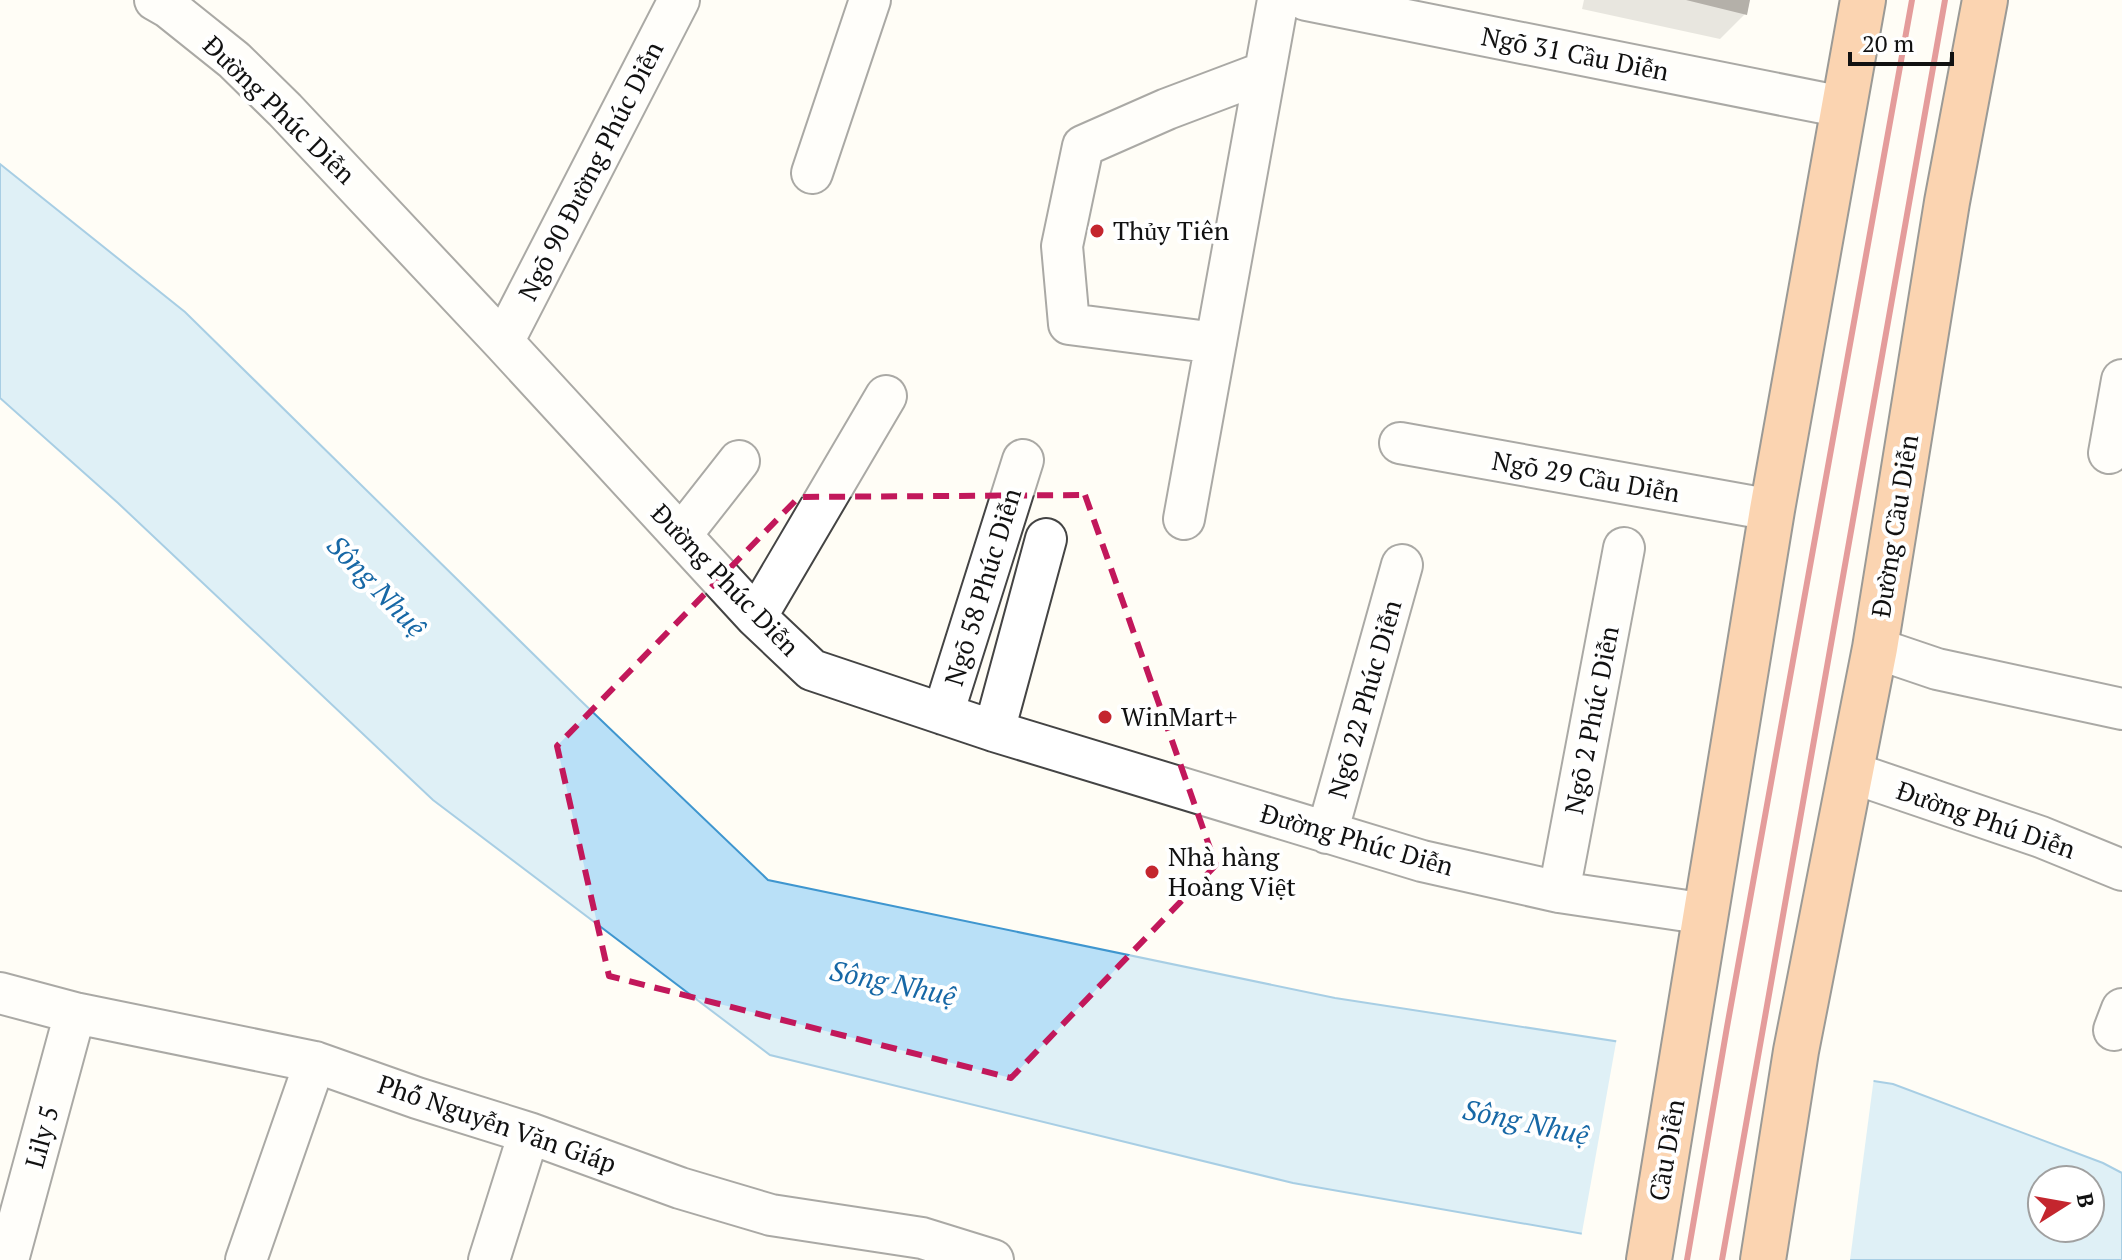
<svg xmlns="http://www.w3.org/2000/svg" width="2122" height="1260" font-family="'PT Serif',serif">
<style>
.water{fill:#b9e0f7;stroke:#3f96cf;stroke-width:2;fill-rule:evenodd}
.pier{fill:#fffdf5}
.shadow{fill:#0003}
.building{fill:#5a524d}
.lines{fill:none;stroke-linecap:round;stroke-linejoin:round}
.minor-casing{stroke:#444;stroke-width:44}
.highway-casing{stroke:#222;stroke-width:48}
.minor{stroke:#fff;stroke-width:40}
.highway{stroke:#f5a25d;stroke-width:44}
.rail{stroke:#c4262e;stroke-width:6}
.marked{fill:none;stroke:#c2185b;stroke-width:6;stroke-dasharray:16 10;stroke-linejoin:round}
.poi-dot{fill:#c4262e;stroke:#fff;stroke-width:3}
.labels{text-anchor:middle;stroke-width:8;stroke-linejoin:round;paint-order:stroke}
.street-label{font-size:26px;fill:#111;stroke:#fff}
.poi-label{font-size:26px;fill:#111;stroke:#fff;text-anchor:start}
.water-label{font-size:28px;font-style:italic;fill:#1768a6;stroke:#fff}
</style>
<rect width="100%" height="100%" fill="#fffdf5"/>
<!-- water -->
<path class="water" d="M0,164L185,312L579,699L768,880L1335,998L1893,1084L2103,1163L2122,1173V1260H1731L1293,1183L770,1055L433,800L118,503L0,398ZM2042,1180H2090V1228H2042Z"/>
<!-- pier -->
<path class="pier" d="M1617,1037L1874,1077L1850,1260H1708L1581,1238Z"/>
<!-- shadow -->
<path class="shadow" d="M1584,0H1748L1745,14L1720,39L1582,9Z"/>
<!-- building -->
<path class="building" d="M1686,0H1750L1747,15Z"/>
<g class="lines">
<defs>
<path id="minor" d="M155,0L169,8L234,60L285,110L503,342L756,617L812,670L994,731L1422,861L1559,892L1707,914
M1306,0L1843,107
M812,173L870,0
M503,342L679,0
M1216,343L1069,324L1062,246L1083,146L1167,109L1265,72
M1400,443L1772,510
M2109,453L2122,380
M1184,519L1278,0
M681,535L739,461
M756,617L886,396
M1875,648L1937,669L2122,709
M943,714L1023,460
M994,731L1046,539
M1850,772L2041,837L2122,870
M1327,833L1402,565
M1559,892L1624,548
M0,993L75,1013L315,1062L417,1098L529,1133L680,1188L771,1215L922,1238L993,1260
M2114,1030L2122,1009
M8,1260L75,1013
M246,1260L315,1062
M489,1260L529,1133"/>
<path id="highway" d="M1649,1260L1772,510L1863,0
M1763,1260L1796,1051L1875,648L1947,202L1985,0"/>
</defs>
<!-- minor casing -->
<use href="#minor" class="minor-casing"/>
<!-- highway casing -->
<use href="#highway" class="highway-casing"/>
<!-- minor -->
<use href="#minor" class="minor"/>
<!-- highway -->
<use href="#highway" class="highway"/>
<!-- rail -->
<path class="rail" d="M1687,1260L1727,1027L1912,0
M1722,1260L1945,0"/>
</g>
<!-- marked area -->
<path d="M0 0H2122V1260H0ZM1085,495L1216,865L1011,1078L609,976L557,746L799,497Z" fill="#fffdf5" fill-opacity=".55" fill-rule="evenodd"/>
<path class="marked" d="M1085,495L1216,865L1011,1078L609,976L557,746L799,497Z"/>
<!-- markers -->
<g class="poi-dot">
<circle cx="1097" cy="231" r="8"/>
<circle cx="1105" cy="717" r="8"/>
<circle cx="1152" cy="872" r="8"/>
</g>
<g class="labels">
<!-- street labels -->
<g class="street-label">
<text transform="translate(1575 54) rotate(11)" y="9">Ngõ 31 Cầu Diễn</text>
<text transform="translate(279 110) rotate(44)" y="9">Đường Phúc Diễn</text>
<text transform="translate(591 171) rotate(-63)" y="9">Ngõ 90 Đường Phúc Diễn</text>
<text transform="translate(1586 477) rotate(10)" y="9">Ngõ 29 Cầu Diễn</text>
<text transform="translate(1895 526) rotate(-81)" y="9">Đường Cầu Diễn</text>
<text transform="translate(725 580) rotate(46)" y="9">Đường Phúc Diễn</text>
<text transform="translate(983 587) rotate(-73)" y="9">Ngõ 58 Phúc Diễn</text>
<text transform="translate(1365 699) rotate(-74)" y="9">Ngõ 22 Phúc Diễn</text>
<text transform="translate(1592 720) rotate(-79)" y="9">Ngõ 2 Phúc Diễn</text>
<text transform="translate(1986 820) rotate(19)" y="9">Đường Phú Diễn</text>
<text transform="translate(1357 840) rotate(16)" y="9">Đường Phúc Diễn</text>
<text transform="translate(497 1124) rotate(19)" y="9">Phố Nguyễn Văn Giáp</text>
<text transform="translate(42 1137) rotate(-75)" y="9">Lily 5</text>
<text transform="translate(1667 1150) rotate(-80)" y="9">Cầu Diễn</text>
</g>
<!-- poi labels -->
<g class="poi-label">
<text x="1113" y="240">Thủy Tiên</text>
<text x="1121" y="726">WinMart+</text>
<text x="1168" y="866">Nhà hàng<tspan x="1168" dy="30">Hoàng Việt</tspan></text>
</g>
<!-- water labels -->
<g class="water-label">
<text transform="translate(377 586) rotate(46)" y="10">Sông Nhuệ</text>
<text transform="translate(893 983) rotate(12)" y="10">Sông Nhuệ</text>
<text transform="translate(1526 1122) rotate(12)" y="10">Sông Nhuệ</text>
</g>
</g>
<!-- north arrow -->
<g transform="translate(2066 1204) rotate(79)"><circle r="38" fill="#ffffff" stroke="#a0a0a0" stroke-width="2"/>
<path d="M0-6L14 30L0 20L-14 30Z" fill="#c4262e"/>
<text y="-12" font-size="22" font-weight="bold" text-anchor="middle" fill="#111111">B</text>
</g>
<!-- scale -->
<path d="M1850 52v12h102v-12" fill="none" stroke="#111111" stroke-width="4"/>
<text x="1862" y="52" font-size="24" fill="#111111" stroke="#ffffff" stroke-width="6" paint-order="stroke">20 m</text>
</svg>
